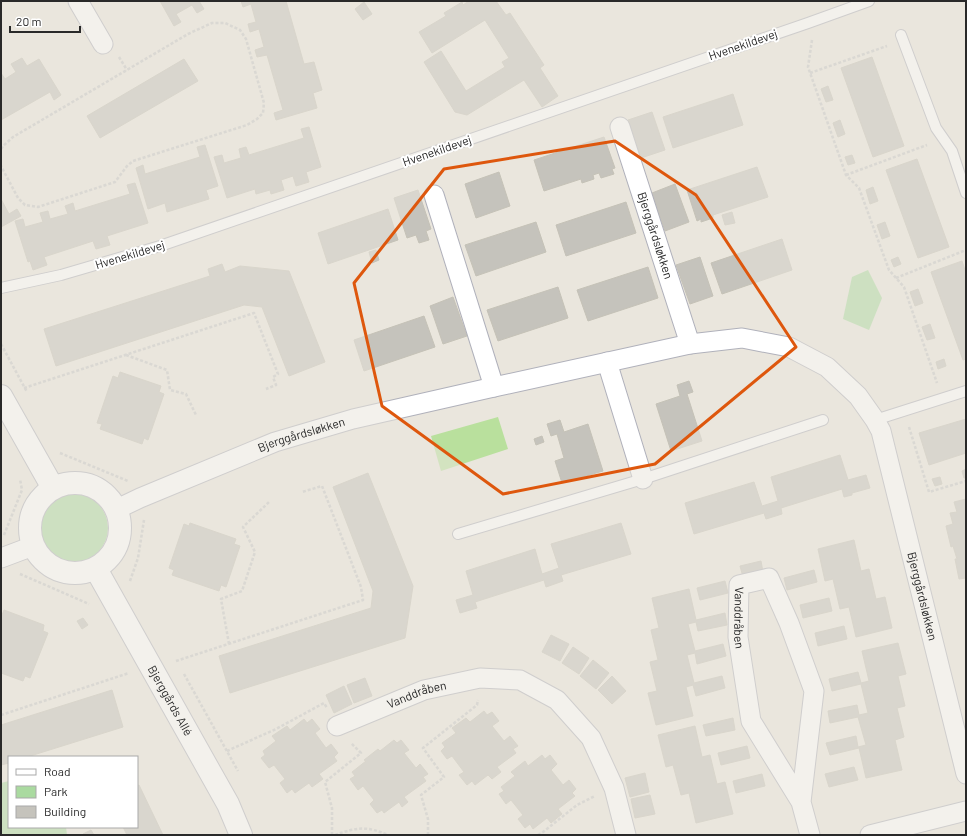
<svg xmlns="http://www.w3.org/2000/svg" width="967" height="836" font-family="Barlow,sans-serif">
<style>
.green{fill:#aadaa0}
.pitch{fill:#b9e09d}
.building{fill:#c5c3bc;stroke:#c5c2b7}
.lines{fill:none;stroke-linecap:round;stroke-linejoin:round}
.service-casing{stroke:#b0b1bb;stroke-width:12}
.minor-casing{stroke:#b0b1bb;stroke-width:21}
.tertiary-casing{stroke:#b0b1bb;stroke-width:24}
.path{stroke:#c7c7c7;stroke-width:2.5;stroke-dasharray:3 2;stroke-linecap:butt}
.service{stroke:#fff;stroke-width:10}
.minor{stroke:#fff;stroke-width:19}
.tertiary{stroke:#fff;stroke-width:22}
.marked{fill:none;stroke:#de570d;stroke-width:3;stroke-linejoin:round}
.labels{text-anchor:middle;stroke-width:4;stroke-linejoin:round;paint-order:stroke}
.street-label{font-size:12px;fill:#292929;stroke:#fff}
</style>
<rect width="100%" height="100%" fill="#eae6dd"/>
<g class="green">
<path d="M868,270L882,298L869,330L843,319L852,277Z"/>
<circle cx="74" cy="528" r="34"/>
<path d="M9,781V827H66L67,835H1V783Z"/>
</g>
<path class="pitch" d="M498,417L508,449L441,471L431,436Z"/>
<g class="building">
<path d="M160,1H199L204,9L197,13L192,5L176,14L181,22L174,26Z"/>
<path d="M241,1H286L304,64L314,62L322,90L313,93L317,108L276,120L274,113L283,110L267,55L257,57L255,50L264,47L259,29L250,32L248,24L256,22L251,4L243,7Z"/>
<path d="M469,1H496L506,15L510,13L544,65L540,68L558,96L542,107L524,80L467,115L455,112L424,62L441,51L466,91L505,67L502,62L509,58L485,20L432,53L419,32L446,16L444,13L462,2L463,5Z"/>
<path d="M364,2L372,14L363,20L355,9Z"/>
<path d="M872,57L904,146L873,157L841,68Z"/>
<path d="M22,58L27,66L39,59L61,95L54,100L50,92L1,120V73L5,79L16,72L11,64Z"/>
<path d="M184,59L198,81L100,138L87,116Z"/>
<path d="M828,86L833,100L826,102L821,89Z"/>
<path d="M733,94L743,125L673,148L663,117Z"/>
<path d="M652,112L665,150L641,158L628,120Z"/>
<path d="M840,120L845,134L838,137L833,123Z"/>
<path d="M309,127L321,167L306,172L309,182L296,186L293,176L281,180L284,190L271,194L270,190L256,194L255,189L227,198L214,157L222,155L224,163L241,158L239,149L246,147L249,155L304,138L301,129Z"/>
<path d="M604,137L615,168L612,169L614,174L601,178L599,173L593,175L594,179L582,183L581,179L544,191L534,160Z"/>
<path d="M205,145L218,186L206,190L209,199L167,212L165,203L148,209L136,168L143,165L145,174L200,157L197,147Z"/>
<path d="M852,155L855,163L848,165L845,157Z"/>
<path d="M917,159L949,247L918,258L886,170Z"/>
<path d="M757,167L768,197L713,215V218L701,222V219L697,221L687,190Z"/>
<path d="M499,172L510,206L476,218L465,184Z"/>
<path d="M135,183L148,223L107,236L110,245L96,249L93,241L44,257L47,265L33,270L30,261L28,262L15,221L23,219L25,227L43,222L40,213L48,211L50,219L68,214L65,206L73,203L75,211L130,194L127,185Z"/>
<path d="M675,184L689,222L665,231L652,193Z"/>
<path d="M873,187L878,201L870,204L866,190Z"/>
<path d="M418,190L431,229L426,231L429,240L419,243L416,235L407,238L394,198Z"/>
<path d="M1,199L9,214L17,209L21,216L1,227Z"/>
<path d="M626,202L636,233L566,256L556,225Z"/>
<path d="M388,209L398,240L328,264L318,233Z"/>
<path d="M732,212L735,223L725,225L722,215Z"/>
<path d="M536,222L546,252L476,276L465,245Z"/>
<path d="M885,222L890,236L882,239L877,225Z"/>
<path d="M782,239L792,270L722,294L711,263Z"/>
<path d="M376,250L379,260L372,263L369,252Z"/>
<path d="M700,257L713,296L690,304L676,265Z"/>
<path d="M898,257L901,264L894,267L891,260Z"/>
<path d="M962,261L966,273V359L963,360L931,272Z"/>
<path d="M222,264L225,272L240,266L289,271L325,362L289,376L262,307L244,305L56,366L44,329L210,276L208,269Z"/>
<path d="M648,267L658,298L588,321L577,290Z"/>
<path d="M558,287L568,318L498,341L487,310Z"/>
<path d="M918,289L923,303L915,306L910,292Z"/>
<path d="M453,297L467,336L443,344L430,306Z"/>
<path d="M424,316L435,347L364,371L354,340Z"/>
<path d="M930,324L935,338L927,340L922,327Z"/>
<path d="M944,359L946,366L938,369L936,362Z"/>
<path d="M120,372L161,386L159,392L164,394L148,440L144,438L142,444L100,429L102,424L97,423L113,376L118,378Z"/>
<path d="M689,381L693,392L687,394L702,441L671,451L656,404L680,396L677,385Z"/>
<path d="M966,419V453L929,465L919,433Z"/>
<path d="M560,420L564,432L588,424L603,471L562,483L555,461L564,458L557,434L551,436L547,424Z"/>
<path d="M542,436L544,442L536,445L534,439Z"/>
<path d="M840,455L848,480L866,475L870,488L852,493V495L844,497L842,489L781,508L782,514L766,519L764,513L694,534L685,503L754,482L762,506L778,501L771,477Z"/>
<path d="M966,469V478H964L962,471Z"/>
<path d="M368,473L413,586L405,638L230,693L219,656L371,608L373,591L333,487Z"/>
<path d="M940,477L942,484L935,486L932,479Z"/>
<path d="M966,499V578L959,579L955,559H957L953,546L951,547L946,526L953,524L950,513L957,512L954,502Z"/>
<path d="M190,523L236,539L234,544L240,546L226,587L221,585L219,591L172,575L174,570L169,568L184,524L189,526Z"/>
<path d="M621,523L631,554L561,575L563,581L546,587L544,580L475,602L477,608L460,613L456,600L473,595L466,571L535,549L542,574L559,568L551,544Z"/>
<path d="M854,540L861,571L869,569L876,599L885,597L892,628L856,637L849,607L840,609L833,579L825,581L818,549Z"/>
<path d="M761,561L763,572L743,577L740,566Z"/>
<path d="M814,570L817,582L787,590L784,578Z"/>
<path d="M725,581L728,593L700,600L697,588Z"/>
<path d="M689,589L696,620L725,613L727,625L698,631L696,622L688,624L695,651L723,644L726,656L697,664L695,653L687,655L694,683L722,676L725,688L696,696L693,685L686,687L693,716L656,725L648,693L657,691L650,662L658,660L651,630L659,628L652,598Z"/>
<path d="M829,598L832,611L803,618L800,605Z"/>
<path d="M4,610L44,625L43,631L48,633L30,678L25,676L23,681L1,673V615H2Z"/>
<path d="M83,618L88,625L82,629L77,621Z"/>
<path d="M844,626L847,639L818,646L815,633Z"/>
<path d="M551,635L569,644L560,661L542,652Z"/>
<path d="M898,643L906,674L898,676L905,706L897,708L904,737L895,740L902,770L866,778L859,748L830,755L826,743L856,736L858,747L866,745L858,717L830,723L828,711L857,705L859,715L868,713L861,684L832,691L829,679L858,672L861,683L869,681L862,651Z"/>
<path d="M573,647L589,658L579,674L562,663Z"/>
<path d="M593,660L609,673L596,689L580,676Z"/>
<path d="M612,676L626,691L612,704L598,690Z"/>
<path d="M365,678L372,696L354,703L347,685Z"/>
<path d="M344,686L352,704L334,713L326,695Z"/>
<path d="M112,690L123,727L27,757H9V763L1,765V725Z"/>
<path d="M484,711L487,715L492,712L499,721L492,726L504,741L510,736L518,746L513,749L516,753L497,767L501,772L492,779L488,775L475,785L472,781L467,785L459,775L464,772L452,756L447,759L441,751L445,747L442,743L456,733L452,728L466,718L470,722Z"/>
<path d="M733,718L735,730L706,736L703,725Z"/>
<path d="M304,719L307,723L312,719L320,729L315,733L326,748L331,744L338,753L334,757L337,761L319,774L323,779L312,787L309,783L295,793L292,789L287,793L280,783L285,779L274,765L269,768L261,758L265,755L263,751L276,741L272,736L287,726L290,730Z"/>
<path d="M695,726L702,757L710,755L717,784L725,782L733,814L696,823L689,793L681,795L673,765L666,767L658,735Z"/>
<path d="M394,740L397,743L401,740L409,750L404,753L416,768L420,764L428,774L423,777L426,781L404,797L408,802L402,807L399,802L384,813L382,810L377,813L370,804L374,800L363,786L358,790L350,779L355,776L352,772L366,761L364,760L378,749L380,751Z"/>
<path d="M747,746L750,758L721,765L718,753Z"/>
<path d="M542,755L545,759L550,755L557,764L551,770L563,785L569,780L576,789L572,793L575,796L558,809L562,814L551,823L547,818L533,829L530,824L525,828L518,819L523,815L511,800L506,804L499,794L504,791L501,787L515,776L511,772L525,761L528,766Z"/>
<path d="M854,767L858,780L829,787L825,774Z"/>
<path d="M645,773L649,792L630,797L625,778Z"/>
<path d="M762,774L765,786L736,793L733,781Z"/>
<path d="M139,785L163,835H127L123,827H137V786Z"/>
<path d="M650,795L655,814L635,818L631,799Z"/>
<path d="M91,830L94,835H84L83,834Z"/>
</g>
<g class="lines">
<defs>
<g id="service">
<path d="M901,35L936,128L952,151L966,193"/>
<path d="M1,288L61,275L160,246L808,23L869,1"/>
<path d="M875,420L966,391"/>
<path d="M458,534L643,479L823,420"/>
</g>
<g id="minor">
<path d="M78,1L103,44"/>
<path id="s1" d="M620,127L690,344"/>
<path d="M434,195L494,387"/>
<path d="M607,362L643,479"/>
<path id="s2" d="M117,509L140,498L275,442L353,419L494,387L690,344L742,338L789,347L827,367L858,396L875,420L881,431L966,774"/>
<path d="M1,558L33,546"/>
<path id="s3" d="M337,726L424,690L480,678L520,680L557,700L591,738L614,788L626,835"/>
<path id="s4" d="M801,802L814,691L789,623L769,578L739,585L738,637L751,721L801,802L810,835"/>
<path d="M870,835L966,811"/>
</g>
<g id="tertiary">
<path d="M1,396L53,488"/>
<circle cx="75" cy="528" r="45"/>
<path id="s5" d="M96,569L228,804L241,835"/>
</g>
</defs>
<use href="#service" class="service-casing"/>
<use href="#minor" class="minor-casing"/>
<use href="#tertiary" class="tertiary-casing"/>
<g class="path">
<path d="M812,40L808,67L846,175L859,188L889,270L904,287L937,383"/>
<path d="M119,57L127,70"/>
<path d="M810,73L887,46"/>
<path d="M1,149L3,146L13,137L188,34L212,23H225L240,30L246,39L264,103L263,113L257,119L247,125L133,161L127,166L115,182L38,207L25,205L18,198L1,166"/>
<path d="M846,175L927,145"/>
<path d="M896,278L966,250"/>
<path d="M1,344L27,392"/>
<path d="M126,355L167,370L170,390L186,394L196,415"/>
<path d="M24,388L254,313L278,374L273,377L276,385L266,389"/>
<path d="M909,427L929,492L966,481"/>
<path d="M60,453L128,481"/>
<path d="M4,535L22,490L20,479"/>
<path d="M20,574L89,604"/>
<path d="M130,581L138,558L144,520"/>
<path d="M229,644L221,599L242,591L255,552L243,527L269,502"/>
<path d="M176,661L363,600L361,587L322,486L302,492"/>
<path d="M184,674L238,771"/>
<path d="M1,715L129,673"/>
<path d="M227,751L276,729L324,703L327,708"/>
<path d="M332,835V808L325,782L361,753L351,743"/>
<path d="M335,835C357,827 367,826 388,835"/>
<path d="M428,835V819L421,795L444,777L423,748L477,705L478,700"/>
<path d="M538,835L543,832L577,805L595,796"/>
</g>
<use href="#service" class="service"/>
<use href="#minor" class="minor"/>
<use href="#tertiary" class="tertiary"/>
</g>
<path d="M0 0H967V836H0ZM615,141L696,195L796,347L655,464L503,494L382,406L354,283L444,169Z" fill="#eae6dd" fill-opacity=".55" fill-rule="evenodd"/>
<path class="marked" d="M615,141L696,195L796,347L655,464L503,494L382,406L354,283L444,169Z"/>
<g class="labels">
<g class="street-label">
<text transform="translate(743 45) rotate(-19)" y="4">Hvenekildevej</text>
<text transform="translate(437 151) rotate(-19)" y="4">Hvenekildevej</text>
<text dy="4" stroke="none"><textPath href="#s1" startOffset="114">Bjerggårdsløkken</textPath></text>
<text transform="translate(130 255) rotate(-17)" y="4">Hvenekildevej</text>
<text dy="4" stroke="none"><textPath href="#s2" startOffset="199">Bjerggårdsløkken</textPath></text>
<text dy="4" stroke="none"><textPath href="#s2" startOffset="996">Bjerggårdsløkken</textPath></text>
<text dy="4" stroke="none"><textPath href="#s4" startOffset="297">Vanddråben</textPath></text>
<text dy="4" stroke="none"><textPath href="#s3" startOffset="86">Vanddråben</textPath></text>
<text dy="4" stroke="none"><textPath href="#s5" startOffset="151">Bjerggårds Allé</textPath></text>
</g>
</g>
<rect width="967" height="836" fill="none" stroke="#292929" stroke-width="4"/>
<rect x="8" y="756" width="130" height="72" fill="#ffffff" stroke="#a9a9a9"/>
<rect x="16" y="769" width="20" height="6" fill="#ffffff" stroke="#a9a9a9"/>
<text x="44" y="776" font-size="12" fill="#292929">Road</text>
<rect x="16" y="786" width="20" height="12" fill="#aadaa0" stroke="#a9a9a9"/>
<text x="44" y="796" font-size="12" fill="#292929">Park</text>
<rect x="16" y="806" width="20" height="12" fill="#c5c3bc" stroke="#a9a9a9"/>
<text x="44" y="816" font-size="12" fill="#292929">Building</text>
<path d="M10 26v6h70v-6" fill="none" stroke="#292929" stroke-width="2"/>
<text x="16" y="26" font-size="12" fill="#292929" stroke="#ffffff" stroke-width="3" paint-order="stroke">20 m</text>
</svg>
